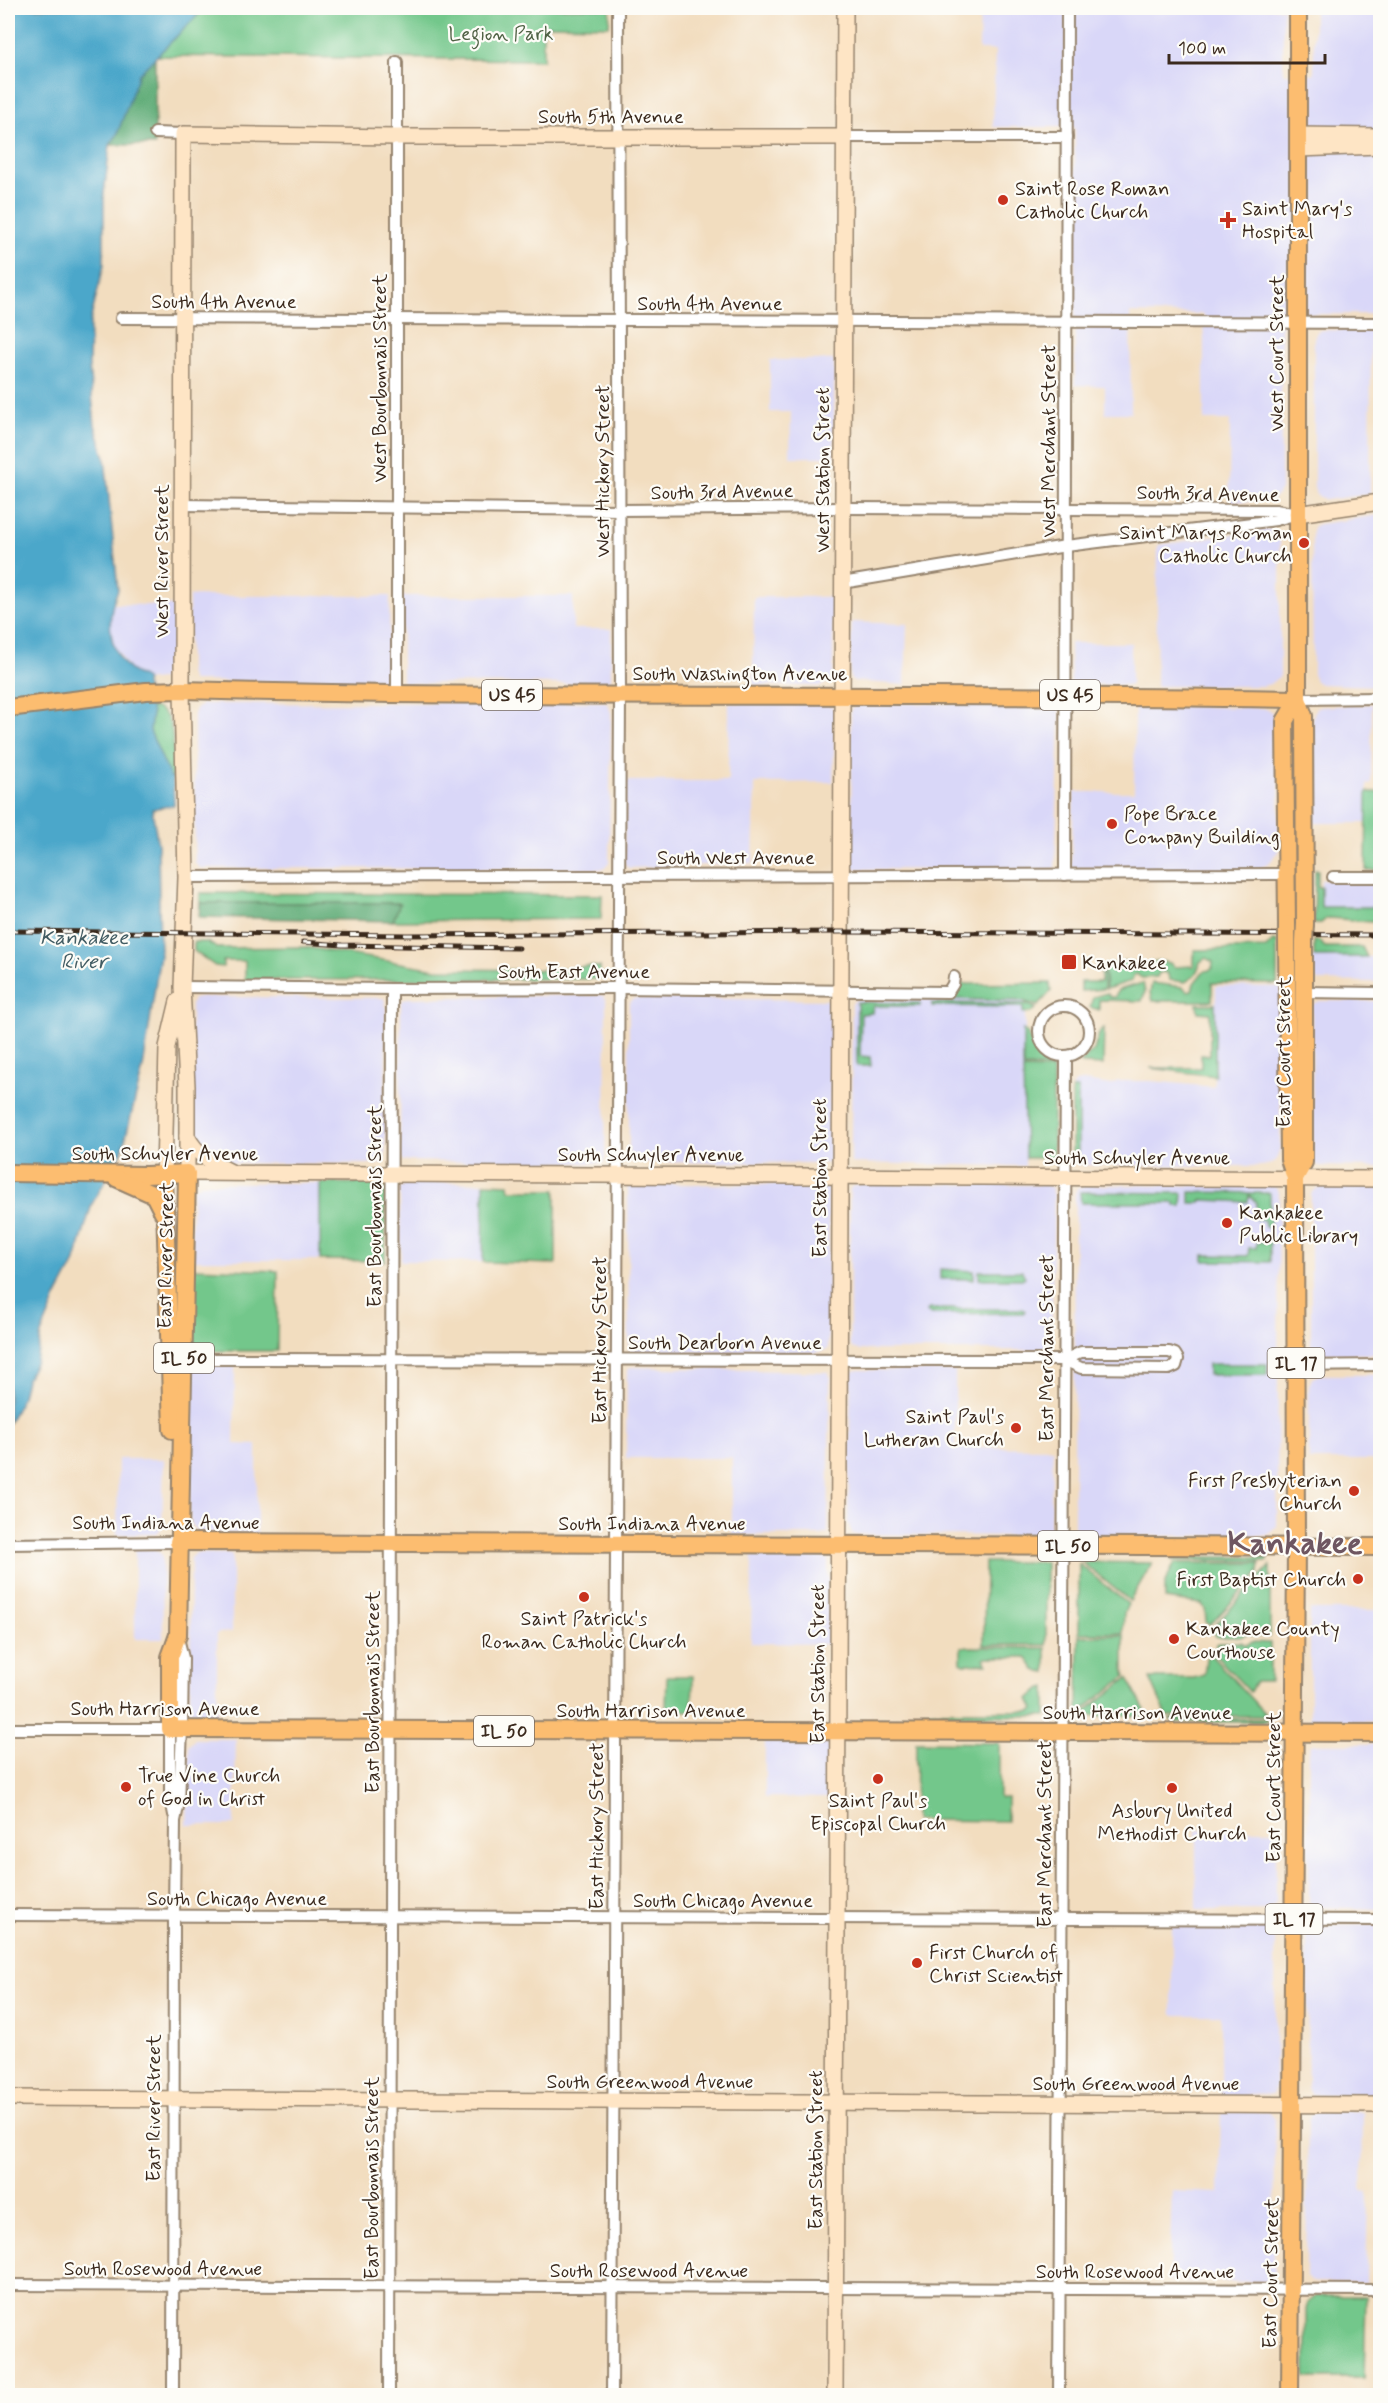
<svg xmlns="http://www.w3.org/2000/svg" width="1388" height="2403" font-family="Mynerve,sans-serif">
<style>
.built{fill:#d9d7f8}
.green{fill:#73c78b;stroke:#577854;stroke-width:1.5}
.forest{fill:#5eac77;stroke:#4c6b4a;stroke-width:1.5}
.water{fill:#4ca7ca;stroke:#446874;stroke-width:1.5}
.lines{fill:none;stroke-linecap:round;stroke-linejoin:round}
.street-casing{stroke:#96846e;stroke-width:14}
.secondary-casing{stroke:#96846e;stroke-width:18}
.primary-casing{stroke:#96846e;stroke-width:20}
.street{stroke:#fff;stroke-width:10}
.secondary{stroke:#fee5c5;stroke-width:15}
.primary{stroke:#fcbd6f;stroke-width:16}
.rail-casing{stroke:#3b2a1e;stroke-width:5}
.rail{stroke:#fdfcf7;stroke-width:3;stroke-dasharray:9;stroke-linecap:butt}
.primary-bridge-casing{stroke:#96846e;stroke-width:20;stroke-linecap:butt}
.primary-bridge{stroke:#fcbd6f;stroke-width:16}
.poi-dot{fill:#c8321e;stroke:#fdfcf7;stroke-width:2}
.labels{text-anchor:middle;stroke-width:4.5;stroke-linejoin:round;paint-order:stroke}
.shield{fill:#fdfcf7;stroke:#75695f;stroke-width:1.5}
.shield-label{font-size:18px;font-weight:bold;fill:#3b2a1e}
.park-label{font-size:20px;fill:#4f6144;stroke:#fdfcf7}
.street-label{font-size:20px;fill:#3b2a1e;stroke:#fdfcf7}
.poi-label{font-size:20px;fill:#3b2a1e;stroke:#fdfcf7;text-anchor:start}
.water-label{font-size:21px;font-style:italic;fill:#425c63;stroke:#fdfcf7}
.town-label{font-size:32px;font-weight:bold;fill:#6e5661;stroke:#fdfcf7}
</style>
<rect width="100%" height="100%" fill="#fdfcf7"/>
<filter id="ink" filterUnits="userSpaceOnUse"><feTurbulence type="fractalNoise" baseFrequency=".0167" numOctaves="2"/><feDisplacementMap in="SourceGraphic" scale="12" xChannelSelector="R" yChannelSelector="G"/><feConvolveMatrix kernelMatrix="1 2 1 2 8 2 1 2 1" color-interpolation-filters="sRGB"/></filter>
<filter id="wash" filterUnits="userSpaceOnUse"><feTurbulence type="fractalNoise" baseFrequency=".008" numOctaves="4" result="noise"/><feDisplacementMap in="SourceGraphic" scale="24" xChannelSelector="R" yChannelSelector="G"/><feGaussianBlur stdDeviation="1.35" result="paint"/><feColorMatrix in="noise" values="0 0 0 0 0 0 0 0 0 0 0 0 0 0 0 0 0 1.4 0 .05"/><feComposite in="paint" operator="in"/></filter>
<g filter="url(#wash)">
<rect width="100%" height="100%" fill="#f2ddbf"/>
<g class="built">
<path d="M980,8H1283V74H1314V8H1380V314H1281V490L1272,500L1229,502L1230,420H1204V314L1130,313L1131,413H1105V386L1075,385V127H993L995,50H979Z"/>
<path d="M1321,330L1371,331L1370,494L1326,500L1316,495L1314,487V338L1317,332Z"/>
<path d="M770,360H834V457H790L791,412H770Z"/>
<path d="M1380,515V686L1320,684L1315,681L1313,675L1312,531L1314,526L1319,524Z"/>
<path d="M1271,529L1280,539V676L1270,684L1263,686H1156L1158,545Z"/>
<path d="M189,596H390L388,676L386,681L377,683L192,681L189,672Z"/>
<path d="M402,596H573V629H611V679L608,682L599,684L406,683L402,681Z"/>
<path d="M754,597H833V676L831,681L820,686L753,685Z"/>
<path d="M112,604L176,606L172,675L168,678L145,681L138,674L130,670L114,646L109,620Z"/>
<path d="M852,622L907,624L905,685L853,681L850,678Z"/>
<path d="M1070,643H1131V685L1071,684Z"/>
<path d="M604,702L608,704L611,713L609,863L604,869L200,868L195,863L194,715L196,709L203,704Z"/>
<path d="M825,702L834,709L835,714L833,782L755,783L753,863L629,868L626,866L624,862L625,781H728L729,703Z"/>
<path d="M862,703L1057,705L1060,714L1055,868L1047,870L856,869L852,867L851,710L853,707Z"/>
<path d="M1372,704L1371,784H1367L1366,823H1312L1313,718L1316,707Z"/>
<path d="M1135,705L1262,708L1269,710L1275,716L1279,722V851L1270,862L1257,870L1249,871L1071,868L1074,792H1134Z"/>
<path d="M1321,880L1380,881V907H1321Z"/>
<path d="M1311,957H1380V982L1318,981L1311,974Z"/>
<path d="M1216,986L1281,987L1280,1148L1278,1158L1271,1164L1262,1166L1082,1165L1075,1162L1072,1153V1089L1076,1082L1083,1081L1111,1085L1118,1081H1151L1214,1087Z"/>
<path d="M600,995L604,996L606,1000L605,1158L603,1163L403,1161L400,1153L401,1004L403,1000L407,998Z"/>
<path d="M203,997L384,998L386,1007L385,1158L383,1162L379,1164L227,1163L199,1151L191,1125V1005L193,999Z"/>
<path d="M640,998L828,1000L831,1007L830,1163L629,1162V1003L633,999Z"/>
<path d="M867,998L1025,1001V1166L851,1163L852,1004L856,999Z"/>
<path d="M1320,1001H1380V1167L1320,1166L1313,1163L1312,1005Z"/>
<path d="M407,1182L484,1183L483,1262L401,1261L400,1188Z"/>
<path d="M204,1183H320V1260H191L193,1190L195,1187Z"/>
<path d="M635,1184L826,1185L829,1187L828,1349L815,1353L631,1352L629,1350L628,1189V1186Z"/>
<path d="M861,1184L1047,1185L1052,1188L1054,1196L1051,1348L1042,1350H858L852,1348L850,1343V1189L852,1187Z"/>
<path d="M1087,1185L1274,1186L1277,1189L1279,1197L1277,1526L1268,1535L1080,1536L1076,1532L1074,1526L1075,1194L1077,1188Z"/>
<path d="M1321,1186H1380V1354H1316L1311,1352V1196L1312,1192Z"/>
<path d="M203,1364L235,1365L234,1444L257,1445V1534L199,1532L192,1526L189,1514L191,1374L193,1369Z"/>
<path d="M631,1367L828,1372L830,1378L828,1533L821,1535H732V1458H626L627,1371Z"/>
<path d="M858,1370L955,1371V1447L1053,1448L1050,1532L1040,1536L854,1534L852,1533L848,1523L851,1375L853,1371Z"/>
<path d="M1319,1375H1380V1460H1309V1386L1312,1378Z"/>
<path d="M118,1459H164L162,1527L155,1534L117,1535Z"/>
<path d="M135,1548L155,1549L162,1555L163,1639H135Z"/>
<path d="M196,1553L232,1554V1632L217,1633V1719L198,1718L192,1715L190,1711L191,1558Z"/>
<path d="M752,1555L821,1557L828,1560L829,1644L751,1643Z"/>
<path d="M1310,1610H1380V1722L1310,1721Z"/>
<path d="M195,1739H236L234,1825H187L189,1746Z"/>
<path d="M765,1741L820,1742L827,1744L829,1751L828,1798L765,1797Z"/>
<path d="M1314,1744H1380V1909L1317,1907L1312,1906L1309,1901V1752L1310,1746Z"/>
<path d="M1196,1830H1276V1903L1272,1907L1263,1910H1196Z"/>
<path d="M1172,1925L1269,1926L1275,1929V2088L1272,2094L1221,2097V2015H1172Z"/>
<path d="M1380,1925V2096L1311,2094L1308,2088L1307,1933L1310,1928L1314,1926Z"/>
<path d="M1363,2111L1362,2191L1368,2192L1366,2283L1315,2282L1310,2280L1306,2276L1308,2122L1310,2116L1316,2112Z"/>
<path d="M1221,2112H1269L1275,2119L1274,2274L1271,2280L1264,2282L1169,2281L1172,2191L1219,2193Z"/>
</g>
<g class="green">
<path d="M205,8H610L609,26L543,25V60L155,56Z"/>
<path d="M151,707C180,710 172,757 173,778H170L150,731Z"/>
<path d="M1367,792H1380V870H1366Z"/>
<path d="M1315,870H1318V887H1321V907H1380V922C1362,923 1345,918 1327,918L1320,924H1314Z"/>
<path d="M200,893L602,895L601,919L393,921L400,903H200Z"/>
<path d="M1273,941H1277V984L1212,983V1001H1152L1150,993L1152,983L1183,987L1187,991L1192,990L1194,983L1203,972L1212,969L1213,962L1206,958L1200,962C1198,971 1195,977 1185,982L1169,980L1168,974L1164,972L1159,973L1157,977L1142,978L1136,974L1133,976L1132,981L1106,989L1104,966L1124,961L1142,964L1158,961L1170,963L1174,967L1194,966V950L1266,948Z"/>
<path d="M1314,941H1319L1325,947H1362L1367,957H1314Z"/>
<path d="M194,942H207L217,948L305,947L436,969L558,970L587,966L600,967L601,979L245,980V961H223V967L215,966L194,951Z"/>
<path d="M1101,966L1104,978V989L1081,991V982H1101Z"/>
<path d="M1050,983L1051,991L1038,1006L1023,1001L950,999L960,990L961,984Z"/>
<path d="M1143,983L1145,992L1142,1001L1099,1000V1010L1090,1007L1093,997L1107,993L1110,997H1115L1118,990Z"/>
<path d="M857,1002L920,1003V1006H873L872,1013L861,1014L860,1056L870,1057L871,1066H857Z"/>
<path d="M932,1003L1027,1004L1036,1008L1031,1013H1023V1007L932,1006Z"/>
<path d="M1197,1004H1215V1076L1150,1068H1201V1055H1210V1013L1198,1012Z"/>
<path d="M1104,1028L1103,1065L1082,1064L1081,1062L1094,1050L1100,1031Z"/>
<path d="M1023,1030L1027,1033L1036,1054L1053,1068L1023,1067Z"/>
<path d="M1023,1069L1053,1070V1156L1050,1158H1025Z"/>
<rect x="1072" y="1089" width="6" height="68"/>
<path d="M320,1183H379L384,1185L386,1191L385,1261L320,1260Z"/>
<path d="M484,1183L509,1184L510,1190H556V1264L483,1262Z"/>
<path d="M1080,1192L1183,1193L1182,1206H1175V1203H1081Z"/>
<path d="M1190,1192L1270,1193V1227L1265,1226L1264,1220H1256V1202L1249,1195L1248,1202L1203,1200L1198,1203H1190Z"/>
<path d="M1265,1236H1270V1262L1204,1261V1255L1248,1256L1249,1248H1256L1257,1242H1264Z"/>
<path d="M194,1268L278,1271L277,1351H205C194,1349 196,1346 193,1336Z"/>
<path d="M940,1269L974,1271V1279H940Z"/>
<path d="M979,1271H1022L1025,1277L1022,1279H979Z"/>
<path d="M929,1309H1023L1025,1311L1023,1313L929,1314L927,1311Z"/>
<rect x="1208" y="1364" width="59" height="11"/>
<path d="M1175,1557H1267V1561L1172,1560Z"/>
<path d="M985,1562H1046V1645H984Z"/>
<path d="M1082,1562L1152,1563L1130,1601Z"/>
<path d="M1175,1563H1260L1259,1573L1210,1625L1206,1622L1205,1609L1202,1604L1165,1599V1582Z"/>
<path d="M1079,1564L1128,1604L1124,1613L1123,1633H1079Z"/>
<path d="M1270,1566V1637L1252,1636L1248,1634L1240,1637H1217L1215,1635L1216,1624Z"/>
<path d="M1124,1635V1668L1126,1676L1078,1714L1079,1636Z"/>
<path d="M1241,1642L1246,1645L1252,1642L1270,1643V1681H1256L1250,1692L1215,1655L1216,1644L1218,1643Z"/>
<path d="M961,1647L1046,1648V1672L1035,1670L1026,1657H986L984,1659L987,1664H963L961,1662Z"/>
<path d="M1210,1654L1267,1716H1167L1150,1678H1194L1204,1675L1206,1658Z"/>
<path d="M667,1676H693L692,1711L666,1710Z"/>
<path d="M1128,1678L1148,1716H1080L1081,1715Z"/>
<path d="M1046,1687V1716L923,1715V1711H1031L1034,1709L1029,1699L1040,1689Z"/>
<path d="M1169,1719H1267V1722H1175Z"/>
<path d="M916,1742L999,1743V1798H1007V1821L915,1820Z"/>
<path d="M1316,2296H1366L1364,2378H1306V2309L1308,2303Z"/>
</g>
<g class="forest">
<path d="M155,56V145H110L117,135L138,74Z"/>
<path d="M200,903H400L393,921L199,917Z"/>
</g>
<path class="water" d="M8,8H205L139,74L117,135L110,145L104,193V265L90,322L89,366L95,425L105,458L118,590C106,616 107,647 129,669C133,673 140,675 145,679L152,714L150,731L170,777L173,778L174,805L152,809L158,845L160,954L143,1068L122,1152L92,1204L74,1264L56,1298L41,1334L36,1361L26,1380L21,1400L8,1424Z"/>
</g>
<g filter="url(#ink)">
<g class="lines">
<defs>
<g id="street">
<path d="M397,62V695"/>
<path d="M155,133L183,134"/>
<path d="M844,137H1067"/>
<path d="M121,318L1380,323"/>
<path d="M182,505L620,510L843,508L1276,510L1297,514"/>
<path d="M842,583L1066,546L1276,520L1294,515"/>
<path d="M1298,699L1380,698"/>
<path d="M1065,875L1067,8"/>
<path d="M186,877L1286,874"/>
<path d="M1333,877H1380"/>
<path d="M182,987L392,989L618,988L948,992L953,984L954,977"/>
<path d="M1304,992L1380,993"/>
<circle cx="1064" cy="1031" r="25"/>
<path d="M177,1359L1064,1360L1081,1368L1169,1369L1176,1366L1178,1359L1175,1354L1169,1352H1081L1064,1360"/>
<path d="M1296,1366L1380,1365"/>
<path d="M8,1544L178,1542"/>
<path d="M8,1729H170V1794L174,1815"/>
<path d="M8,1915L1380,1920"/>
<path d="M8,2285L1380,2290"/>
<path d="M173,2396L174,1916L175,1821L179,1802L182,1729L183,1658L178,1638"/>
<path d="M389,2396L392,989"/>
<path d="M612,2396L620,694L618,8"/>
<path d="M1059,2396L1066,1056"/>
</g>
<g id="secondary">
<path d="M1298,135L1380,136"/>
<path d="M844,137H397L183,134L182,690L186,877L182,987L187,1086V1173L1380,1179"/>
<path d="M1298,149L1380,146"/>
<path d="M1297,514L1380,502"/>
<path d="M187,1136C196,1155 213,1163 231,1172"/>
<path d="M164,1174L167,1047L178,1001"/>
<path d="M8,2098L1380,2105"/>
<path d="M835,2396L845,8"/>
</g>
<g id="primary">
<path d="M1298,8V699L1304,716L1305,924"/>
<path d="M8,708L146,691L182,690C554,700 926,692 1298,699"/>
<path d="M1287,924L1285,721L1298,699"/>
<path d="M1287,941L1289,1159L1295,1178L1296,1547L1290,2396"/>
<path d="M8,1173L146,1175L187,1173L178,1635L170,1657V1729L1380,1733"/>
<path d="M164,1174L172,1430"/>
<path d="M116,1178L154,1195L163,1213"/>
<path d="M1295,1178L1304,1162V941"/>
<path d="M178,1542L1380,1547"/>
</g>
</defs>
<use href="#street" class="street-casing"/>
<use href="#secondary" class="secondary-casing"/>
<use href="#primary" class="primary-casing"/>
<use href="#street" class="street"/>
<use href="#secondary" class="secondary"/>
<use href="#primary" class="primary"/>
<defs>
<g id="rail">
<path d="M8,931L408,935L841,932L1380,935"/>
<path d="M303,942L342,945L519,948"/>
</g>
</defs>
<use href="#rail" class="rail-casing"/>
<use href="#rail" class="rail"/>
<defs>
<g id="primary-bridge">
<path d="M1287,941V924"/>
<path d="M1304,941L1305,924"/>
</g>
</defs>
<use href="#primary-bridge" class="primary-bridge-casing"/>
<use href="#primary-bridge" class="primary-bridge"/>
</g>
</g>
<g class="poi-dot">
<circle cx="1003" cy="200" r="6"/>
<path d="M1225 211h6v6h6v6h-6v6h-6v-6h-6v-6h6z"/>
<circle cx="1304" cy="543" r="6"/>
<circle cx="1112" cy="824" r="6"/>
<rect x="1061" y="954" width="16" height="16" rx="3"/>
<circle cx="1227" cy="1223" r="6"/>
<circle cx="1016" cy="1428" r="6"/>
<circle cx="1354" cy="1491" r="6"/>
<circle cx="1358" cy="1579" r="6"/>
<circle cx="584" cy="1597" r="6"/>
<circle cx="1174" cy="1639" r="6"/>
<circle cx="878" cy="1779" r="6"/>
<circle cx="126" cy="1787" r="6"/>
<circle cx="1172" cy="1788" r="6"/>
<circle cx="917" cy="1963" r="6"/>
</g>
<g class="labels">
<g class="shield">
<rect x="482" y="680" width="60" height="30" rx="4.5"/>
<rect x="1040" y="680" width="60" height="30" rx="4.5"/>
<rect x="154" y="1343" width="60" height="30" rx="4.5"/>
<rect x="1267.5" y="1348" width="57" height="30" rx="4.5"/>
<rect x="1038" y="1531" width="60" height="30" rx="4.5"/>
<rect x="474" y="1716" width="60" height="30" rx="4.5"/>
<rect x="1265.5" y="1904" width="57" height="30" rx="4.5"/>
</g>
<g class="shield-label">
<text x="512" y="701">US 45</text>
<text x="1070" y="701">US 45</text>
<text x="184" y="1364">IL 50</text>
<text x="1296" y="1369">IL 17</text>
<text x="1068" y="1552">IL 50</text>
<text x="504" y="1737">IL 50</text>
<text x="1294" y="1925">IL 17</text>
</g>
<g class="park-label">
<text x="501" y="40">Legion Park</text>
</g>
<g class="street-label">
<text x="611" y="123">South 5th Avenue</text>
<text x="224" y="308">South 4th Avenue</text>
<text x="710" y="310">South 4th Avenue</text>
<text transform="translate(1276 353) rotate(-90)" y="7">West Court Street</text>
<text transform="translate(379 378) rotate(-90)" y="7">West Bourbonnais Street</text>
<text transform="translate(1048 441) rotate(-90)" y="7">West Merchant Street</text>
<text transform="translate(822 470) rotate(-90)" y="7">West Station Street</text>
<text transform="translate(602 471) rotate(-90)" y="7">West Hickory Street</text>
<text transform="translate(722 491) rotate(-1)" y="7">South 3rd Avenue</text>
<text transform="translate(1208 493) rotate(1)" y="7">South 3rd Avenue</text>
<text transform="translate(161 561) rotate(-90)" y="7">West River Street</text>
<text x="740" y="680">South Washington Avenue</text>
<text x="736" y="864">South West Avenue</text>
<text x="574" y="978">South East Avenue</text>
<text transform="translate(1283 1052) rotate(-90)" y="7">East Court Street</text>
<text x="165" y="1160">South Schuyler Avenue</text>
<text x="651" y="1161">South Schuyler Avenue</text>
<text x="1137" y="1164">South Schuyler Avenue</text>
<text transform="translate(819 1178) rotate(-90)" y="7">East Station Street</text>
<text transform="translate(374 1206) rotate(-90)" y="7">East Bourbonnais Street</text>
<text transform="translate(165 1255) rotate(-89)" y="7">East River Street</text>
<text transform="translate(599 1340) rotate(-90)" y="7">East Hickory Street</text>
<text x="725" y="1349">South Dearborn Avenue</text>
<text transform="translate(1046 1348) rotate(-90)" y="7">East Merchant Street</text>
<text x="166" y="1529">South Indiana Avenue</text>
<text x="652" y="1530">South Indiana Avenue</text>
<text transform="translate(817 1664) rotate(-90)" y="7">East Station Street</text>
<text transform="translate(372 1692) rotate(-90)" y="7">East Bourbonnais Street</text>
<text x="165" y="1715">South Harrison Avenue</text>
<text x="651" y="1717">South Harrison Avenue</text>
<text x="1137" y="1719">South Harrison Avenue</text>
<text transform="translate(1273 1787) rotate(-90)" y="7">East Court Street</text>
<text transform="translate(596 1826) rotate(-90)" y="7">East Hickory Street</text>
<text transform="translate(1044 1834) rotate(-90)" y="7">East Merchant Street</text>
<text x="237" y="1905">South Chicago Avenue</text>
<text x="723" y="1907">South Chicago Avenue</text>
<text x="650" y="2088">South Greenwood Avenue</text>
<text x="1136" y="2090">South Greenwood Avenue</text>
<text transform="translate(153 2108) rotate(-90)" y="7">East River Street</text>
<text transform="translate(815 2150) rotate(-90)" y="7">East Station Street</text>
<text transform="translate(371 2178) rotate(-90)" y="7">East Bourbonnais Street</text>
<text x="163" y="2275">South Rosewood Avenue</text>
<text x="649" y="2277">South Rosewood Avenue</text>
<text x="1135" y="2278">South Rosewood Avenue</text>
<text transform="translate(1270 2273) rotate(-89)" y="7">East Court Street</text>
</g>
<g class="poi-label">
<text x="1015" y="195">Saint Rose Roman<tspan x="1015" dy="23">Catholic Church</tspan></text>
<text x="1242" y="215">Saint Mary's<tspan x="1242" dy="23">Hospital</tspan></text>
<text x="1292" y="539" text-anchor="end">Saint Marys Roman<tspan x="1292" dy="23">Catholic Church</tspan></text>
<text x="1124" y="820">Pope Brace<tspan x="1124" dy="23">Company Building</tspan></text>
<text x="1082" y="969">Kankakee</text>
<text x="1239" y="1219">Kankakee<tspan x="1239" dy="23">Public Library</tspan></text>
<text x="1004" y="1423" text-anchor="end">Saint Paul's<tspan x="1004" dy="23">Lutheran Church</tspan></text>
<text x="1342" y="1487" text-anchor="end">First Presbyterian<tspan x="1342" dy="23">Church</tspan></text>
<text x="1346" y="1586" text-anchor="end">First Baptist Church</text>
<text x="584" y="1625" text-anchor="middle">Saint Patrick's<tspan x="584" dy="23">Roman Catholic Church</tspan></text>
<text x="1186" y="1635">Kankakee County<tspan x="1186" dy="23">Courthouse</tspan></text>
<text x="138" y="1782">True Vine Church<tspan x="138" dy="23">of God in Christ</tspan></text>
<text x="878" y="1807" text-anchor="middle">Saint Paul's<tspan x="878" dy="23">Episcopal Church</tspan></text>
<text x="1172" y="1817" text-anchor="middle">Asbury United<tspan x="1172" dy="23">Methodist Church</tspan></text>
<text x="929" y="1959">First Church of<tspan x="929" dy="23">Christ Scientist</tspan></text>
</g>
<g class="water-label">
<text x="84" y="944">Kankakee<tspan x="84" dy="24">River</tspan></text>
</g>
<g class="town-label">
<text x="1295" y="1553">Kankakee</text>
</g>
</g>
<rect width="1388" height="2403" fill="none" stroke="#fdfcf7" stroke-width="30"/>
<path d="M1169 54v9h156v-9" fill="none" stroke="#3b2a1e" stroke-width="3"/>
<text x="1178" y="54" font-size="18" fill="#3b2a1e" stroke="#fdfcf7" stroke-width="4.5" paint-order="stroke">100 m</text>
</svg>
